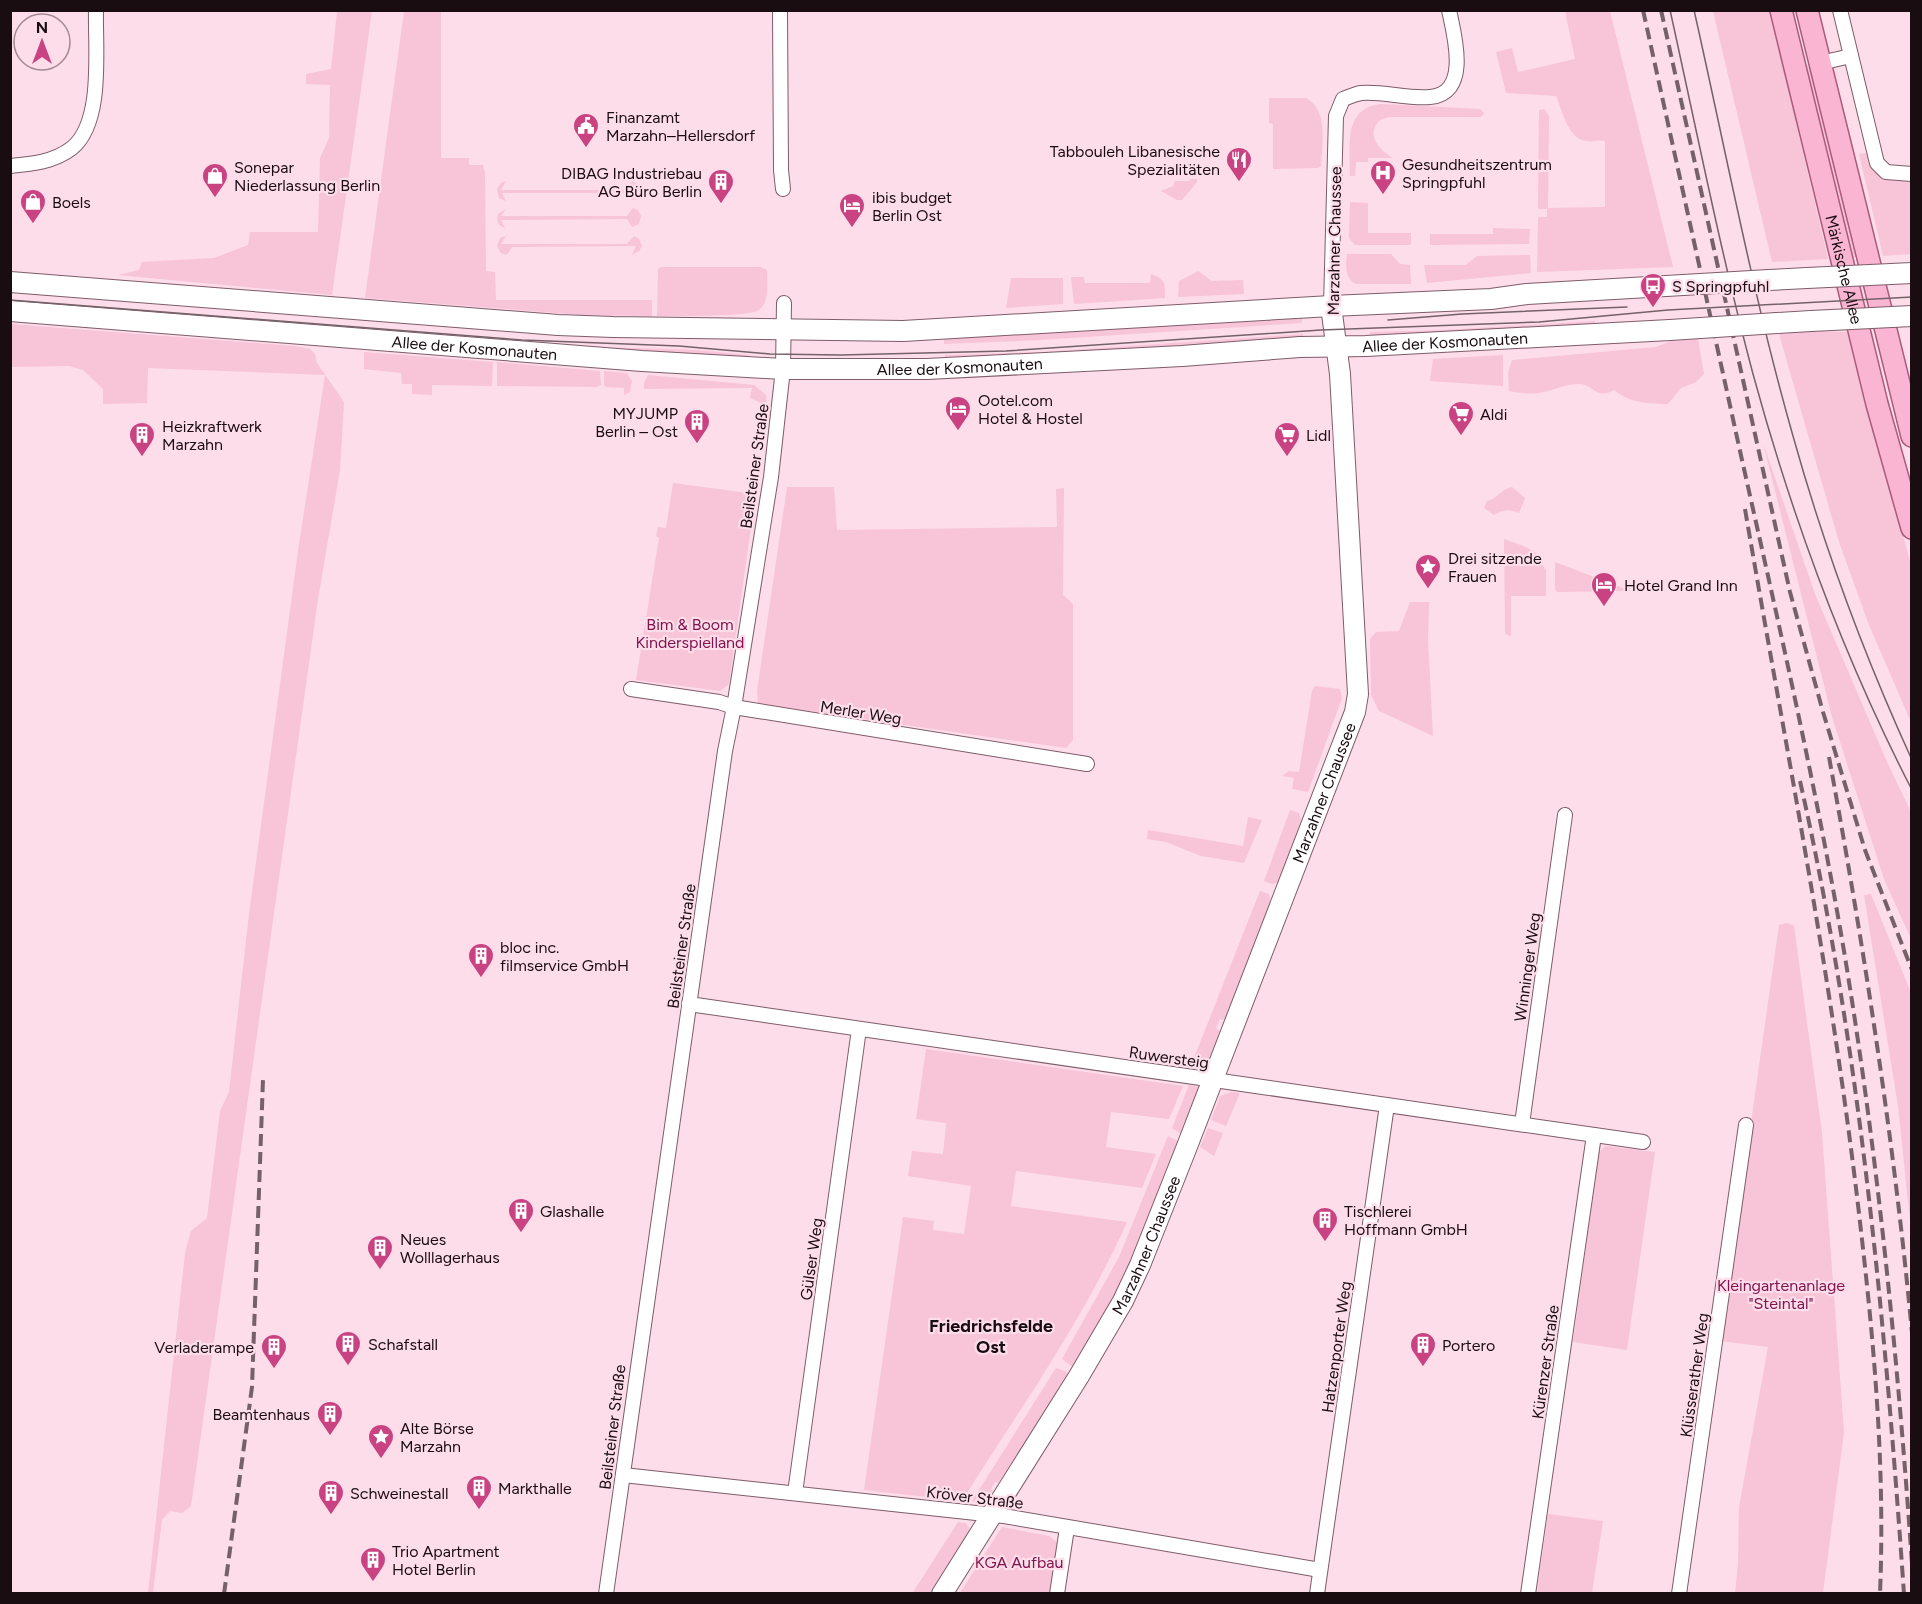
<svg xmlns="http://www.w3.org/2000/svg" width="1922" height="1604" font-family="Figtree,sans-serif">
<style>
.green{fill:#f8c4d7}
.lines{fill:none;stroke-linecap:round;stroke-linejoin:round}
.street-casing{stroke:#7e5c69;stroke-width:16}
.secondary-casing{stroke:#7e5c69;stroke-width:22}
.primary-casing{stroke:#aa5a7b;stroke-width:24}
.street{stroke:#fff;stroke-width:14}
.secondary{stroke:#fff;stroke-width:20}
.primary{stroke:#fab5d2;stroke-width:21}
.tram{stroke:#756168;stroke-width:1.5}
.rail{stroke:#756168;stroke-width:4;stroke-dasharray:12 6;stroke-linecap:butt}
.secondary-bridge-casing{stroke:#7e5c69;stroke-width:22;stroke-linecap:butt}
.secondary-bridge{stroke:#fff;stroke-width:20}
.labels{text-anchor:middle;stroke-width:4.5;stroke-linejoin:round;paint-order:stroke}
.poi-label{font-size:16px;fill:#1a0d12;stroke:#fddde9;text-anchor:start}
.street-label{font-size:16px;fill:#1a0d12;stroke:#fddde9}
.park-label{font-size:16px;fill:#82154e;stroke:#fddde9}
.neighbourhood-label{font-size:18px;font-weight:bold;fill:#1a0d12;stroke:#fddde9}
</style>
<rect width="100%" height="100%" fill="#fddde9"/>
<g class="green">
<path d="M337,11H372L332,295L118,275L139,270L142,262L214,258L248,245L250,232H318L320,158L329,138L330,85L306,84V74L331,69Z"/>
<path d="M404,11H441V158H469V165H483L485,173L486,271L495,272L496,300H652V316L582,315L365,298Z"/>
<path d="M1565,11H1610L1673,267L1537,272L1538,217H1547V209H1538L1539,110L1544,109L1549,116L1548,208L1605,207V141C1598,139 1590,143 1582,140C1567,135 1562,109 1556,96L1506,93L1496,52L1512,48L1518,72L1575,59Z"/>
<path d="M1713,11H1770L1828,259L1772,262Z"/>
<path d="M1803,61L1811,70L1858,257H1850Z"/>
<path d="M1269,98H1306C1329,111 1322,144 1321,166L1318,168L1273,169V124L1269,123Z"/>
<path d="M1381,104L1480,109L1484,113L1481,117H1389L1380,120C1365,134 1379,150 1393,158H1368V162H1356L1355,176H1350C1351,147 1342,108 1381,104Z"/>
<path d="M1867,153C1868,157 1868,163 1871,167C1878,181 1898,179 1911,179V254L1883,256L1859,154Z"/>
<path d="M1190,179H1197V182L1182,200H1177L1161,191L1173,186L1175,181H1189Z"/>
<path d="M506,181L501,190H627L632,181L639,185L641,192C640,196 637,200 632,200L627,193H502L506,201L499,198L497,189L501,183Z"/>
<path d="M1350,202L1368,203V233H1411V245H1355L1349,238Z"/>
<path d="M633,208L638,210L641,216L639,224L632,227L627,219L501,220L505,228C498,226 496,221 498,214L506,209L501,216H627Z"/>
<path d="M1493,228L1530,229L1529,244L1430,245V234H1493Z"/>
<path d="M506,236L501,244H627L634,236L639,239L642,246L639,251L632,255L636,246L512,247L507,255L501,253L497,246L500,238Z"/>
<path d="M1347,254H1391L1400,264L1410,265L1411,284H1356C1344,278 1346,266 1347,254Z"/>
<path d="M1530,255L1531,273L1427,283L1424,265H1466L1477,256Z"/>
<path d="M661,267H760L767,270C767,283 770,301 759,310C751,317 673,316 657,316L658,269Z"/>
<path d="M1198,271L1212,281L1243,280L1244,294L1178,297L1179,281Z"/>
<path d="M1151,274C1166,279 1165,284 1165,298L1074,304L1071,277H1084L1085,283H1150Z"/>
<path d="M1011,278H1063V304L1006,308Z"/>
<path d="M1302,314V323L1040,340L944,344V335Z"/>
<path d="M1595,321V327L1371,340L1370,332L1444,330Z"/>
<path d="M10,324L295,346L310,349L315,354L317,363L344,402L340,470L318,599L191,1506L182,1513L170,1511L162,1520L153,1593H148L185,1253L191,1231L207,1218L220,1111L229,1092L249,914L298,551L325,375L148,368L147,403L103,404V389L83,370L69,366L11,367Z"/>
<path d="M1813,331L1848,332L1911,565V722L1869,625L1839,542L1779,334Z"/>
<path d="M1303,334V339L1182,350L945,362V355L1041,352Z"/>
<path d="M1698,339L1704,374L1696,382L1681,388L1668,404C1650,404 1629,403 1614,390C1596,400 1594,385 1580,384C1567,383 1555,390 1543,392C1531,395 1521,393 1509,391L1508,373L1512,360L1656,347L1671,341Z"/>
<path d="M541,345L697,350L749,355V361Z"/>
<path d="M364,352L493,362L492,386L432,385V395L412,394V384H402L401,373L364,369Z"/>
<path d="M1503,355V386L1430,381L1433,359Z"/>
<path d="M497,362L600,371L601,385L597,387L497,386Z"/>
<path d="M604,371L627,373L632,381L630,392L624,395V388L606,387L604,385Z"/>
<path d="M648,375L754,385L766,395L767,406L750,398L752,388L644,389V383Z"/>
<path d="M1763,443L1815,594L1887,762L1911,812V939L1884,879L1832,717Z"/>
<path d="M673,483L748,493L755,498L729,684L720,691L636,680L659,538L656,536L658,527L666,528Z"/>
<path d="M787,487H834L837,530L1057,527L1056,489L1064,488L1063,595L1073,604V740L1066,748L758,704L757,691Z"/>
<path d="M1512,487L1525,498L1519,513C1510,509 1503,509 1494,515L1484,508L1487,501C1497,500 1499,490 1512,487Z"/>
<path d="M1504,539C1514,543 1534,548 1539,557C1542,562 1542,565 1546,570V596H1511V636L1505,634Z"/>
<path d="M1555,562L1631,591L1557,592L1555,589Z"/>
<path d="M1410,602H1429L1428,640L1433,736L1379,711L1371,695L1370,639L1376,632L1399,631Z"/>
<path d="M1315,686L1340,689L1342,698L1308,792L1292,789L1294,778L1282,776L1289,771L1299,772L1312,691Z"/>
<path d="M1290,810L1299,813L1301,820L1279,882L1272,884L1264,881Z"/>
<path d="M1248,817L1262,820L1244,863L1201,856L1166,842L1147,839L1148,830L1243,846Z"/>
<path d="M1260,891L1269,894L1271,903L1225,1020L1220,1019L1216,1028L1220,1031L1205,1069L1190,1068Z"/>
<path d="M1871,894L1911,993V1230L1898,1106L1864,895Z"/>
<path d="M1787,923L1794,926L1822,1133L1844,1432L1823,1593H1735L1738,1563L1739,1507L1768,1347L1720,1341L1779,925Z"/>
<path d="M926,1049L1183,1086L1169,1119L1111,1112L1106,1147L1156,1154L1142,1188L1016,1171L1011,1206L1127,1222C1083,1321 1019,1410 962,1501L864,1490L903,1217L934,1221L933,1230L964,1234L971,1186L908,1176L912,1151L943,1154L946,1123L916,1119Z"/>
<path d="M1189,1085L1200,1087L1183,1135L1172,1128Z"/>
<path d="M1231,1092L1240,1093L1226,1126L1211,1120L1220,1096Z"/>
<path d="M1208,1128L1223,1133L1214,1156L1200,1147Z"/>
<path d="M1168,1136L1180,1142L1135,1258L1077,1368L1071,1366L1062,1359L1119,1257Z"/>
<path d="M1606,1146L1655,1152L1627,1350L1573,1342L1599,1152Z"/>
<path d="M1056,1368L1065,1371L1070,1377L1013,1469L1009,1467L998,1483L995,1482L991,1489L993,1491L986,1503L972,1501Z"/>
<path d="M1548,1514L1603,1521L1592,1593H1537Z"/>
<path d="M958,1522L966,1523L971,1531L934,1593L912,1594Z"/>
<path d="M1002,1527L1049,1536L1058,1543L1050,1593H960Z"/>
</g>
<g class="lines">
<defs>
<g id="street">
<path d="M780,10L781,170L783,189"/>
<path d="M1840,10L1877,163L1886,172L1912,174"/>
<path d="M1820,63L1851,56"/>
<path d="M10,166C32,164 54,162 72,148C104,122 95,48 96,10"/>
<path d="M1331,306L1336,116L1343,99C1349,97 1355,94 1361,93C1383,91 1407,99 1430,97C1471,94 1454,34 1449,10"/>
<path d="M631,689L719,702L734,707L1087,764"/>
<path d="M689,1004L1643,1142"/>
<path d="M1522,1124L1565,815"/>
<path d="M623,1475L1004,1516L1320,1570"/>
<path d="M795,1493L859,1029"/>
<path d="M606,1594L725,751L734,707L771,477L783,369L784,303"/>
<path d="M1057,1594L1067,1528"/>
<path d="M1317,1594L1387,1105"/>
<path d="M1528,1594L1594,1135"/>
<path d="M1679,1594L1746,1125"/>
</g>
<g id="secondary">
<path d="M1769,280L1807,278"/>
<path d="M10,282L558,325L613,327L903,331L1331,306L1491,299L1527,294L1666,286"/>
<path id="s1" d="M10,311L642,361L783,369H927L1182,356L1300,347L1366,346L1670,330"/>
<path d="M1777,323L1811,321"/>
<path id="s2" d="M942,1594L1079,1376L1123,1301L1140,1265L1186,1149L1355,712L1358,694L1340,374L1331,306"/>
</g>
<g id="primary">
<path id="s3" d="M1781,10L1877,404L1912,528"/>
<path d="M1807,10L1912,436"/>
</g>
</defs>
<use href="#street" class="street-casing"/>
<use href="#secondary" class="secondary-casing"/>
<use href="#primary" class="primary-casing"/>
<use href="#street" class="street"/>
<use href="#secondary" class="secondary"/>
<use href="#primary" class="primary"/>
<g class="tram">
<path d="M1670,10C1697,132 1721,254 1753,374C1792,517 1844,658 1912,790"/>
<path d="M1694,10C1726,152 1753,296 1793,436C1824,547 1864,655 1912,760"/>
<path d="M10,300L522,340L679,346L770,354L841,355L1006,351L1321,330L1539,322L1668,310L1912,297"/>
<path d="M1388,320L1462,314L1627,307"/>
</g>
<g class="rail">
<path d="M1643,10C1676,160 1709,310 1742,460C1779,625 1817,790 1845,957C1878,1158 1898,1361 1912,1564"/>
<path d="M1661,10L1790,592L1823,712L1865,850L1912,970"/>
<path d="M1745,509C1786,749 1834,989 1861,1231C1875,1352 1885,1472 1880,1594"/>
<path d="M1829,757C1864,948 1894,1140 1912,1333"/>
<path d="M1800,781C1860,1047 1885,1321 1904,1594"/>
<path d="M224,1594L252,1387L263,1079"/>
</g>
<defs>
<g id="secondary-bridge">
<path d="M1807,278L1912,273"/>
<path d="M1666,286L1769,280"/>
<path d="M1811,321L1912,316"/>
<path d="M1670,330L1777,323"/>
</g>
</defs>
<use href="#secondary-bridge" class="secondary-bridge-casing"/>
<use href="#secondary-bridge" class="secondary-bridge"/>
</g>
<defs>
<symbol id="civic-pin" viewBox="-11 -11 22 30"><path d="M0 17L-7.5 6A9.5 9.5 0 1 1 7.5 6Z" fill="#c94383" stroke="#fddde9"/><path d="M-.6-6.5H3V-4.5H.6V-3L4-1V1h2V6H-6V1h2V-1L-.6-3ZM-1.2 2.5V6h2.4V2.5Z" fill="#fff"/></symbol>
<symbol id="restaurant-pin" viewBox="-11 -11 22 30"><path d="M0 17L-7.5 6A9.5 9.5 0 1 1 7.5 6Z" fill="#c94383" stroke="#fddde9"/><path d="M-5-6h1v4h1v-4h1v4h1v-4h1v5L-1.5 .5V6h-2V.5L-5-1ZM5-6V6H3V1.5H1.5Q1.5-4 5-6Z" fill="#fff"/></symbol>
<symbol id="hospital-pin" viewBox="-11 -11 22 30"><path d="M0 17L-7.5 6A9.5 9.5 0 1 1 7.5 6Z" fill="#c94383" stroke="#fddde9"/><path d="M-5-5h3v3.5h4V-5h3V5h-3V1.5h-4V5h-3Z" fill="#fff"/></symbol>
<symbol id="shop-pin" viewBox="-11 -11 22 30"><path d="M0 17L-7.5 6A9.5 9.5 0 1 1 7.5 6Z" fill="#c94383" stroke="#fddde9"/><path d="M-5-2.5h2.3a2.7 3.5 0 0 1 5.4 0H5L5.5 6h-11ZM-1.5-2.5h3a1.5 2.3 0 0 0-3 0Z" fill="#fff"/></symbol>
<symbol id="building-pin" viewBox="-11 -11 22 30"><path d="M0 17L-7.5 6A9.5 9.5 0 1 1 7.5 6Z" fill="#c94383" stroke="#fddde9"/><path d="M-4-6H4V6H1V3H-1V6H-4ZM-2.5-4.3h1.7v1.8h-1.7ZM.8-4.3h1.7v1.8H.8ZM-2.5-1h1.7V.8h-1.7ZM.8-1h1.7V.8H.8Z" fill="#fff"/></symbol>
<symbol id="hotel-pin" viewBox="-11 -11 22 30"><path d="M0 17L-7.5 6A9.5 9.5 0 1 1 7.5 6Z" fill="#c94383" stroke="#fddde9"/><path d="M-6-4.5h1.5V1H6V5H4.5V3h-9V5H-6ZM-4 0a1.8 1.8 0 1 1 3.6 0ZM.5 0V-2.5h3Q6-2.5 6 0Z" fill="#fff"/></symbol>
<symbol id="bus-pin" viewBox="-11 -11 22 30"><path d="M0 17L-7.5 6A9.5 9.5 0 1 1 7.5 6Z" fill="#c94383" stroke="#fddde9"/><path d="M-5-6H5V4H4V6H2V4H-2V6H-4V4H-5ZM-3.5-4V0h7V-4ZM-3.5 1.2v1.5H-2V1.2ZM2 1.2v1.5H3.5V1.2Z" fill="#fff"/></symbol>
<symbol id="supermarket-pin" viewBox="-11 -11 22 30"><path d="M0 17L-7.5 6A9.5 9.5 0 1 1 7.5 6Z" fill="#c94383" stroke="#fddde9"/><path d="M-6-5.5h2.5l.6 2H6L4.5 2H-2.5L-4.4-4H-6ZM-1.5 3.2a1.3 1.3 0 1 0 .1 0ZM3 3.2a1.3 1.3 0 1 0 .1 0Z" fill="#fff"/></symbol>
<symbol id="sight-pin" viewBox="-11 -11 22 30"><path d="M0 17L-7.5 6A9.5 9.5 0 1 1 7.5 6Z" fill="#c94383" stroke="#fddde9"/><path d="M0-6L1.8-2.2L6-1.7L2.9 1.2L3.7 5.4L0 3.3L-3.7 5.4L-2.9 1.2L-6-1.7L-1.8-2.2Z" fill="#fff"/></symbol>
</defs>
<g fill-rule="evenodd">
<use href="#civic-pin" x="571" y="111" width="30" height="40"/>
<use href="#restaurant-pin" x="1224" y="145" width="30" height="40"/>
<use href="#hospital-pin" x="1368" y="158" width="30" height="40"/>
<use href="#shop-pin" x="200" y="161" width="30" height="40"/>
<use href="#building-pin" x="706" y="167" width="30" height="40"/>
<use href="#shop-pin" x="18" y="187" width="30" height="40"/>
<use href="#hotel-pin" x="837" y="191" width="30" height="40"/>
<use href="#bus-pin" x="1638" y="271" width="30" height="40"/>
<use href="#hotel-pin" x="943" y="394" width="30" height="40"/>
<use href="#supermarket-pin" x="1446" y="399" width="30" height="40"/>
<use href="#building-pin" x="682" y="407" width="30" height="40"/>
<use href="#building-pin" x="127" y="420" width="30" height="40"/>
<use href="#supermarket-pin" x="1272" y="420" width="30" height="40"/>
<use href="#sight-pin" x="1413" y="552" width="30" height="40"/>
<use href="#hotel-pin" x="1589" y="570" width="30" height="40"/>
<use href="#building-pin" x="466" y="941" width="30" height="40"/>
<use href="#building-pin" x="506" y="1196" width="30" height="40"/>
<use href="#building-pin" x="1310" y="1205" width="30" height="40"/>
<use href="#building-pin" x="365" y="1233" width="30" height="40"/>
<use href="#building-pin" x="333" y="1329" width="30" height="40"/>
<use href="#building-pin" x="1408" y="1330" width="30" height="40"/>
<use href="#building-pin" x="259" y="1332" width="30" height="40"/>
<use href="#building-pin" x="315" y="1399" width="30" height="40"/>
<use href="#sight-pin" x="366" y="1422" width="30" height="40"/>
<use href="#building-pin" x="464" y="1473" width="30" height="40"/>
<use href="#building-pin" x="316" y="1478" width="30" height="40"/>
<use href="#building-pin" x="358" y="1545" width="30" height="40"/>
</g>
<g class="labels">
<g class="poi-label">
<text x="606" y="123">Finanzamt<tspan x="606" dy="18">Marzahn–Hellersdorf</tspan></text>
<text x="1220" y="157" text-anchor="end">Tabbouleh Libanesische<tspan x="1220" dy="18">Spezialitäten</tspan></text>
<text x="1402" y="170">Gesundheitszentrum<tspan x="1402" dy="18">Springpfuhl</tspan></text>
<text x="234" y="173">Sonepar<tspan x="234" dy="18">Niederlassung Berlin</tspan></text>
<text x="702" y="179" text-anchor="end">DIBAG Industriebau<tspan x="702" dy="18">AG Büro Berlin</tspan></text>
<text x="872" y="203">ibis budget<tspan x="872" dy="18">Berlin Ost</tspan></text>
<text x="52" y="208">Boels</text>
<text x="1672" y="292">S Springpfuhl</text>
<text x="978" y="406">Ootel.com<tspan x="978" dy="18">Hotel &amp; Hostel</tspan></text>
<text x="678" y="419" text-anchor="end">MYJUMP<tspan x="678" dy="18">Berlin – Ost</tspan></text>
<text x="1480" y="420">Aldi</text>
<text x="162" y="432">Heizkraftwerk<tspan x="162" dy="18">Marzahn</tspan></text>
<text x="1306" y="441">Lidl</text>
<text x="1448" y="564">Drei sitzende<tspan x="1448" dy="18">Frauen</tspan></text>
<text x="1624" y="591">Hotel Grand Inn</text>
<text x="500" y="953">bloc inc.<tspan x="500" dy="18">filmservice GmbH</tspan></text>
<text x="540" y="1217">Glashalle</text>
<text x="1344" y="1217">Tischlerei<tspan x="1344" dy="18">Hoffmann GmbH</tspan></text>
<text x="400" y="1245">Neues<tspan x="400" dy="18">Wolllagerhaus</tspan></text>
<text x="368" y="1350">Schafstall</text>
<text x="1442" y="1351">Portero</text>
<text x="254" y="1353" text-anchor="end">Verladerampe</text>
<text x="310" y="1420" text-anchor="end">Beamtenhaus</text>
<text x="400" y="1434">Alte Börse<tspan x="400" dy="18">Marzahn</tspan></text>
<text x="498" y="1494">Markthalle</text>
<text x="350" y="1499">Schweinestall</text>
<text x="392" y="1557">Trio Apartment<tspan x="392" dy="18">Hotel Berlin</tspan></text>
</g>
<g class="street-label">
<text transform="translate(1334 241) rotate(-89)" y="6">Marzahner Chaussee</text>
<text dy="6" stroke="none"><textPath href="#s3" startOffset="267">Märkische Allee</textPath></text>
<text dy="6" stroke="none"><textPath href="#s1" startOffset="1438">Allee der Kosmonauten</textPath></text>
<text dy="6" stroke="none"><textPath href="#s1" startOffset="466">Allee der Kosmonauten</textPath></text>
<text dy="6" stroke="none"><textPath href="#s1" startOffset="952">Allee der Kosmonauten</textPath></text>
<text transform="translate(754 466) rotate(-82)" y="6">Beilsteiner Straße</text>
<text transform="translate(861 712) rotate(9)" y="6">Merler Weg</text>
<text dy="6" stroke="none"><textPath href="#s2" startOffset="891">Marzahner Chaussee</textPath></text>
<text transform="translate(681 946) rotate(-82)" y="6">Beilsteiner Straße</text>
<text transform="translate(1527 967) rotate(-82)" y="6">Winninger Weg</text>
<text transform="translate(1169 1057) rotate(8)" y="6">Ruwersteig</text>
<text dy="6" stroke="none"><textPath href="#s2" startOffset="405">Marzahner Chaussee</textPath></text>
<text transform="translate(811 1259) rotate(-82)" y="6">Gülser Weg</text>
<text transform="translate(1336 1347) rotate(-82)" y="6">Hatzenporter Weg</text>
<text transform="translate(1545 1362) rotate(-82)" y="6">Kürenzer Straße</text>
<text transform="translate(1694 1375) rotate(-82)" y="6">Klüsserather Weg</text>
<text transform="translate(612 1427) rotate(-83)" y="6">Beilsteiner Straße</text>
<text transform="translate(975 1497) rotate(7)" y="6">Kröver Straße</text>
</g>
<g class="park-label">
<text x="690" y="630">Bim &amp; Boom<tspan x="690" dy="18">Kinderspielland</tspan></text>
<text x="1781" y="1291">Kleingartenanlage<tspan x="1781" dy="18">"Steintal"</tspan></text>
<text x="1019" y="1568">KGA Aufbau</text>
</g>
<g class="neighbourhood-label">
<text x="991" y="1332">Friedrichsfelde<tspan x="991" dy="21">Ost</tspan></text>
</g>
</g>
<rect width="1922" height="1604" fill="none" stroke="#1a0d12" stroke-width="24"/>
<g transform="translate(42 42)"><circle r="28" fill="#fddde9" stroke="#a28a93" stroke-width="1.5"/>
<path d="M0-4.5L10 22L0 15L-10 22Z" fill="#c94383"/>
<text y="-9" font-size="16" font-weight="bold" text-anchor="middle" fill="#1a0d12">N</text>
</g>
</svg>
